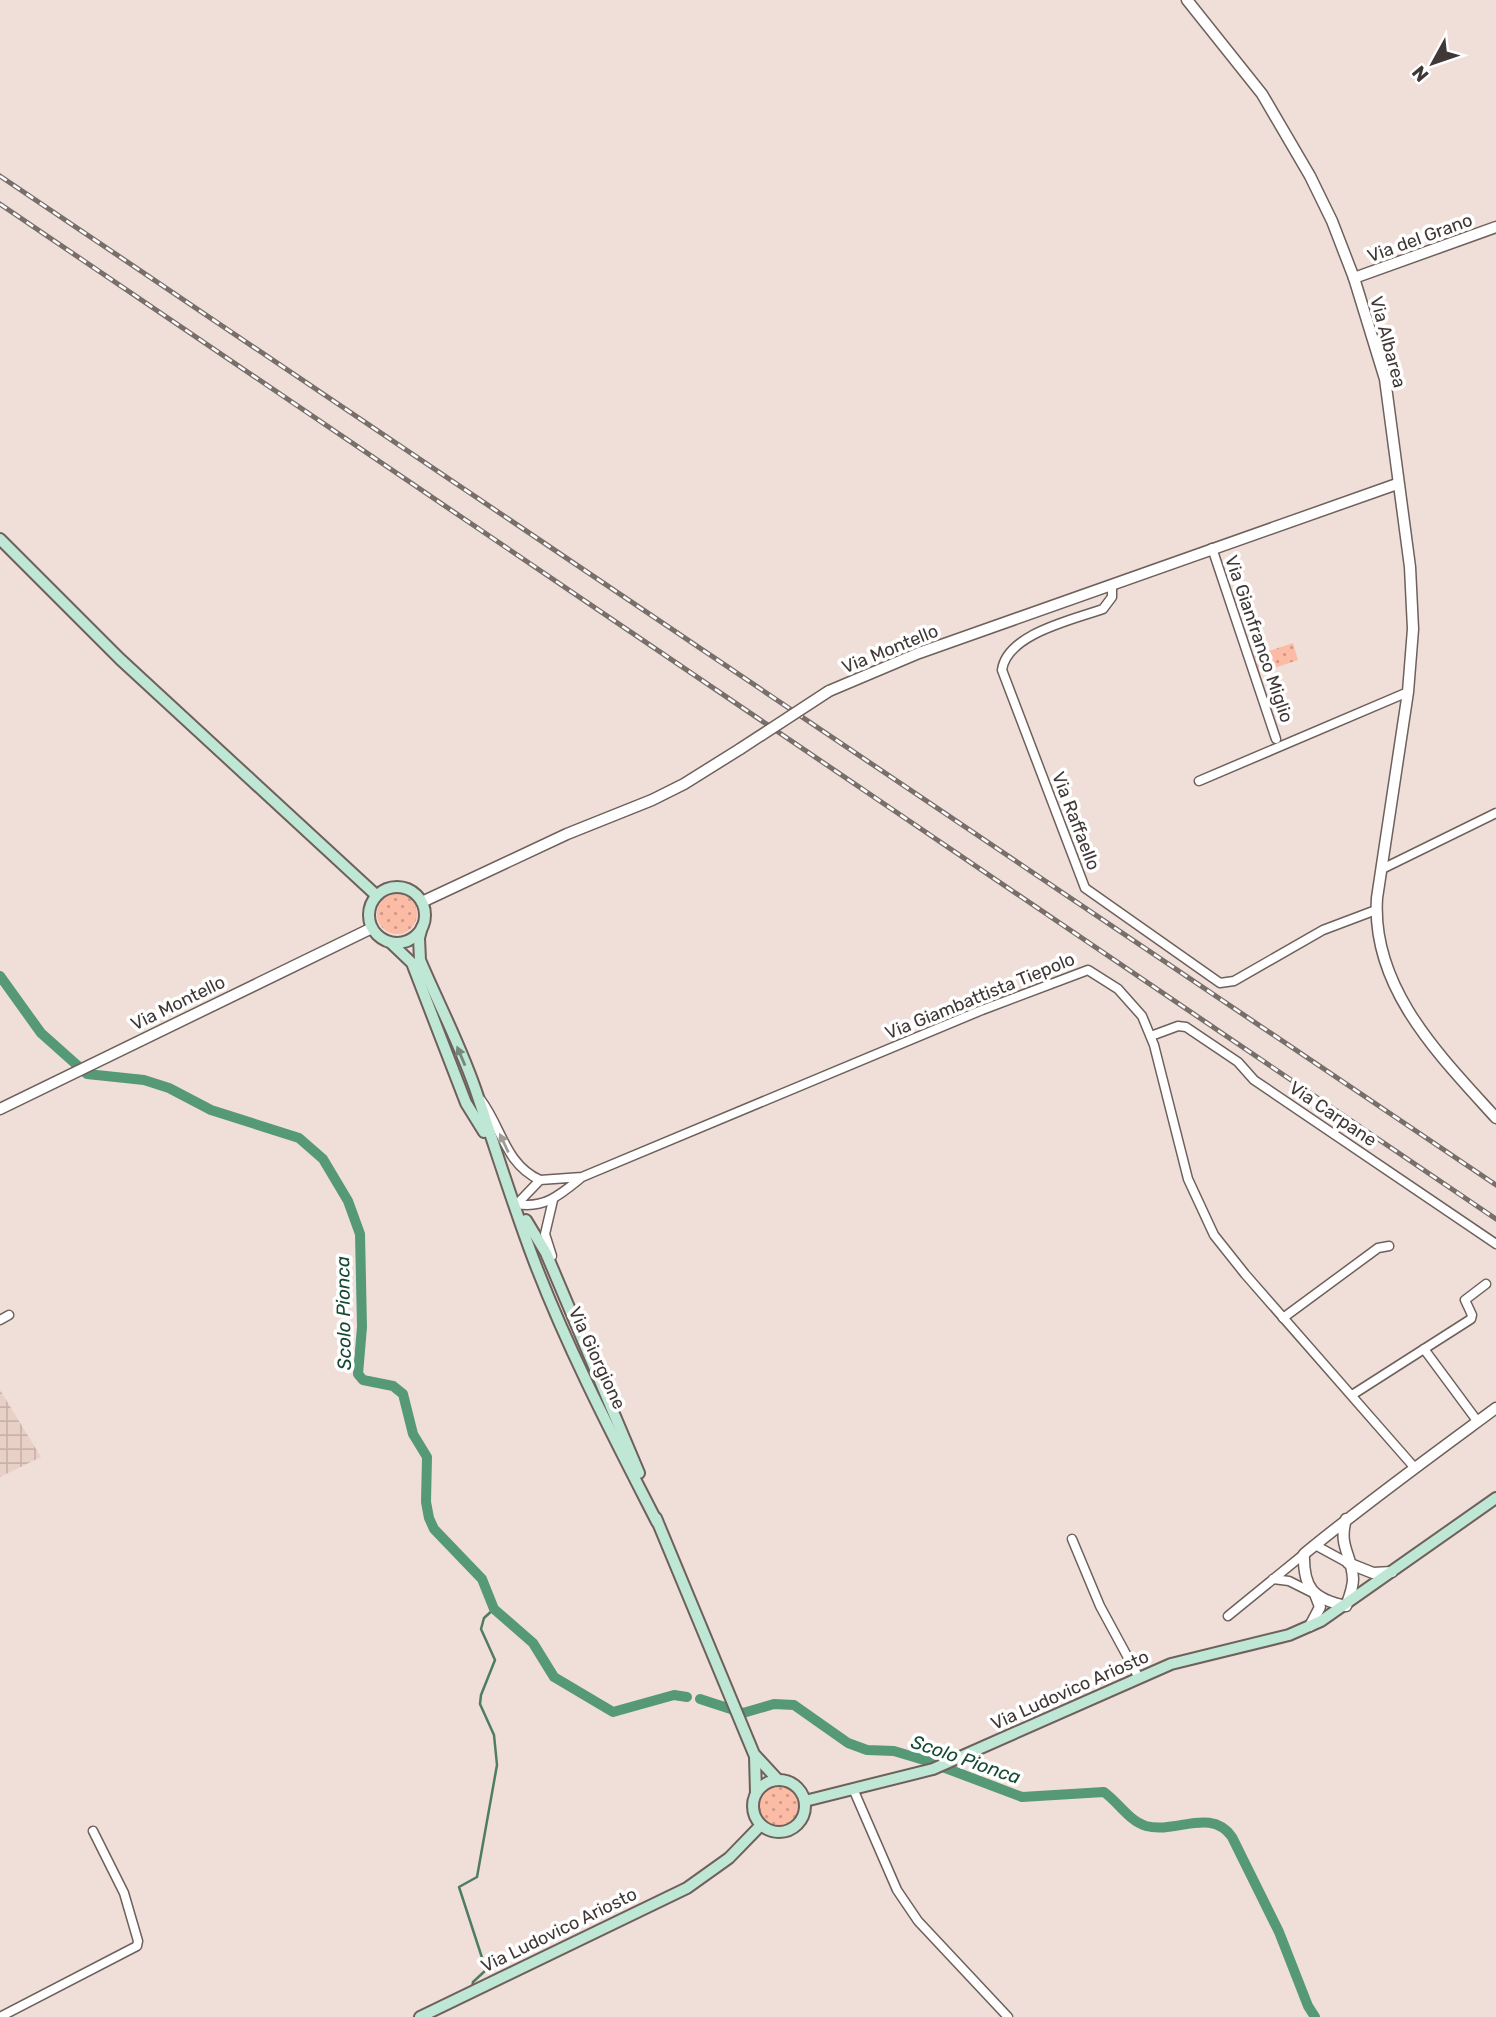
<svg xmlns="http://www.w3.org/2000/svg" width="1496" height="2017" font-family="Rubik,sans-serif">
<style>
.industrial{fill:url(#industrial-grid)}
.green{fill:url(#green-dots)}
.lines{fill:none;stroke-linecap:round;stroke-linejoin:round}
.stream{stroke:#4f7c64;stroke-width:2.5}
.canal{stroke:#569977;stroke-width:10}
.minor-casing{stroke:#6e605b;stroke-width:11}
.tertiary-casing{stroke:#6e605b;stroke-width:13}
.secondary-casing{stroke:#6e605b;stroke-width:14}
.minor{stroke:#fff;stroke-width:8}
.tertiary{stroke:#fff;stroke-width:10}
.secondary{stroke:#bee7d6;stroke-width:10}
.rail-casing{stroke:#786e6a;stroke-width:5}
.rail{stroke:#fff;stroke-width:2.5;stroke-dasharray:8;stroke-linecap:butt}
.tertiary-bridge-casing{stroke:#6e605b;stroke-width:13;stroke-linecap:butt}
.tertiary-bridge{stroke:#fff;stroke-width:10}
.oneway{fill:#78877e}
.oneway2{fill:#9f9c9a}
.labels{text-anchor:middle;stroke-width:7;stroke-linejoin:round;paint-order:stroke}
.street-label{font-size:18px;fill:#3f3836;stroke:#fff}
.water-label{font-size:19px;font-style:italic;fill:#144a32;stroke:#fff}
</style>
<defs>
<pattern id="industrial-grid" width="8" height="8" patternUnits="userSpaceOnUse" patternTransform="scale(1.75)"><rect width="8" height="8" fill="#e8d0c7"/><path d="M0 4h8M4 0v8" fill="none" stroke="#c8b3ac"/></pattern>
<pattern id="green-dots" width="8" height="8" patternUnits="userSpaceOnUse" patternTransform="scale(1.75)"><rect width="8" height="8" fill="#fbbba5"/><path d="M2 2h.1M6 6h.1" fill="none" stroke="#cd9987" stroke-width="1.8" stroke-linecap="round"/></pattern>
</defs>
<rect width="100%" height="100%" fill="#f0dfd9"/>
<path class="industrial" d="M0,1390L41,1457L0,1477Z"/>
<g class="green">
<path d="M1293,643L1298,660L1260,673L1254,656Z"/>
<circle cx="397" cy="914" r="20"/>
<circle cx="779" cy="1806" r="21"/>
</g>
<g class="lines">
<path class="stream" d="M472,1988L473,1982L486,1970L459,1887L477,1877L497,1765L494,1735L480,1704L481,1695L495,1660L481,1629L484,1618L494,1609"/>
<g class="canal">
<path d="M0,976L41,1033L87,1074L144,1080L169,1088L211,1110L299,1138L323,1159L348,1201L360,1234L362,1327L358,1374L363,1380L393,1386L403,1394L413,1434L427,1457L426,1502L429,1518L434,1529L482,1579L494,1609L533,1643L554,1677L613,1712L674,1695L687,1697"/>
<path d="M700,1699L743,1713L774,1704L794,1705L848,1743L867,1750L894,1751L924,1760L1022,1797L1104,1792C1118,1802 1129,1821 1146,1826C1176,1834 1211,1807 1232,1837L1279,1932L1308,2006L1315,2017"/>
</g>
<defs>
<g id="minor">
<path d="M1212,548L1276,739"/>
<path d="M1112,585V597L1103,609C1072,620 1007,634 1002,670L1085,888L1220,983L1234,981L1323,930L1376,910"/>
<path d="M1199,781L1408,692"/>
<path d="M1382,869L1496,813"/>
<path d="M1151,1036L1178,1026L1186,1027L1238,1062L1254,1080L1496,1244"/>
<path d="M481,1100C502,1128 505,1164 540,1180"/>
<path d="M582,1177L540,1180L517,1204C545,1209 561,1194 582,1177L982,1010L1088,970L1118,989L1142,1016L1154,1045L1188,1179L1214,1235L1245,1274L1414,1467"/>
<path d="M552,1256L545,1234L553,1200"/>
<path d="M1283,1318L1378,1248L1389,1246"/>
<path d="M0,1320L9,1315"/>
<path d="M1424,1349L1478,1422"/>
<path d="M1352,1395L1471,1319L1472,1315L1465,1300L1486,1284"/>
<path d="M1072,1539L1100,1606L1139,1678"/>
<path d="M1315,1545L1348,1563"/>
<path d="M1273,1579L1289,1581L1313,1593"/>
<path d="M1228,1616L1304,1554"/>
<path d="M854,1791L897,1890L918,1921L1008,2017"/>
<path d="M0,2017L137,1946L138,1941L124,1893L93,1831"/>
</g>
<g id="tertiary">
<path d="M1187,0L1262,94L1310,176L1332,221L1354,278L1385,379L1410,567L1413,629L1408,692L1377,898C1371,988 1440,1056 1496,1118"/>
<path d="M1354,278L1496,227"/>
<path d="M829,691L919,653L1397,484"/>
<path d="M422,902L567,834L652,800L684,784L740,749"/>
<path d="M0,1109L372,928"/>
<path d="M1346,1519C1338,1547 1352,1554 1353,1579C1353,1588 1349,1598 1346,1606C1313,1599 1303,1588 1304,1554C1366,1503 1431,1456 1496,1408"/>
<path d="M1348,1563L1373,1573L1392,1572"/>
<path d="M1310,1626L1320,1607L1315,1594"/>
</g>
<g id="secondary">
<path d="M0,539L120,659L376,895"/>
<circle cx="397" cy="915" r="28"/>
<path d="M422,927L419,938L420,960C439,1005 463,1050 478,1097C496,1150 513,1205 533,1258C567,1348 613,1436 657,1522"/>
<path d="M391,943L412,963L466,1103L484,1132"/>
<path d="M526,1220L546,1253L639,1473"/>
<path d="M656,1518L754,1754L778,1780"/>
<path d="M755,1756L756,1793"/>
<circle cx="779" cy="1806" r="26"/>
<path d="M805,1801L933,1769L1171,1664L1289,1635L1321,1621L1496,1498"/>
<path d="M420,2017L687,1888L729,1858L761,1825"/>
</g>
</defs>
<use href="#minor" class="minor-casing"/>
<use href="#tertiary" class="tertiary-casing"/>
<use href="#secondary" class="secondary-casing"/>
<use href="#minor" class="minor"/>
<use href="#tertiary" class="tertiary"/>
<use href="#secondary" class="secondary"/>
<defs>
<g id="rail">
<path d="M0,176L1496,1185"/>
<path d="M0,204L1496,1219"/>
</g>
</defs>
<use href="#rail" class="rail-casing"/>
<use href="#rail" class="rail"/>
<defs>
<path id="tertiary-bridge" d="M740,749L829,691"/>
</defs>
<use href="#tertiary-bridge" class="tertiary-bridge-casing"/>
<use href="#tertiary-bridge" class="tertiary-bridge"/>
</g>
<defs><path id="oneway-solid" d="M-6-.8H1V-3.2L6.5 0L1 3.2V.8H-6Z" transform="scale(1.75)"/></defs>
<use class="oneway" href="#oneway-solid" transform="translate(461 1056) rotate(-113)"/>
<use class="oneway2" href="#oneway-solid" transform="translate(504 1143) rotate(-115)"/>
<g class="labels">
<g class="street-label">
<text transform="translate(1420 238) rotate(-20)" y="6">Via del Grano</text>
<text transform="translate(1388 342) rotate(75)" y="6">Via Albarea</text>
<text transform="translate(1259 639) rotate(71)" y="6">Via Gianfranco Miglio</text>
<text transform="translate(890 649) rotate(-22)" y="6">Via Montello</text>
<text transform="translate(1076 821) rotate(69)" y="6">Via Raffaello</text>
<text transform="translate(980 996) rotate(-22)" y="6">Via Giambattista Tiepolo</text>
<text transform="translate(178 1003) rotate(-26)" y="6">Via Montello</text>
<text transform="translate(1333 1114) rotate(34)" y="6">Via Carpane</text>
<text transform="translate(597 1358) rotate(65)" y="6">Via Giorgione</text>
<text transform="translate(1070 1690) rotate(-24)" y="6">Via Ludovico Ariosto</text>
<text transform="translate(559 1930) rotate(-26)" y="6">Via Ludovico Ariosto</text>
</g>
<g class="water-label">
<text transform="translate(343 1313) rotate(-91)" y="7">Scolo Pionca</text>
<text transform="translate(966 1759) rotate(19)" y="7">Scolo Pionca</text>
</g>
</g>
<g transform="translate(1433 63) rotate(230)" stroke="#ffffff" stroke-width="5" paint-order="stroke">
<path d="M0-5L12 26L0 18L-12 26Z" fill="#3f3836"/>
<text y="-10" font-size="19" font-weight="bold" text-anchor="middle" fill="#3f3836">N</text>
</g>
</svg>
